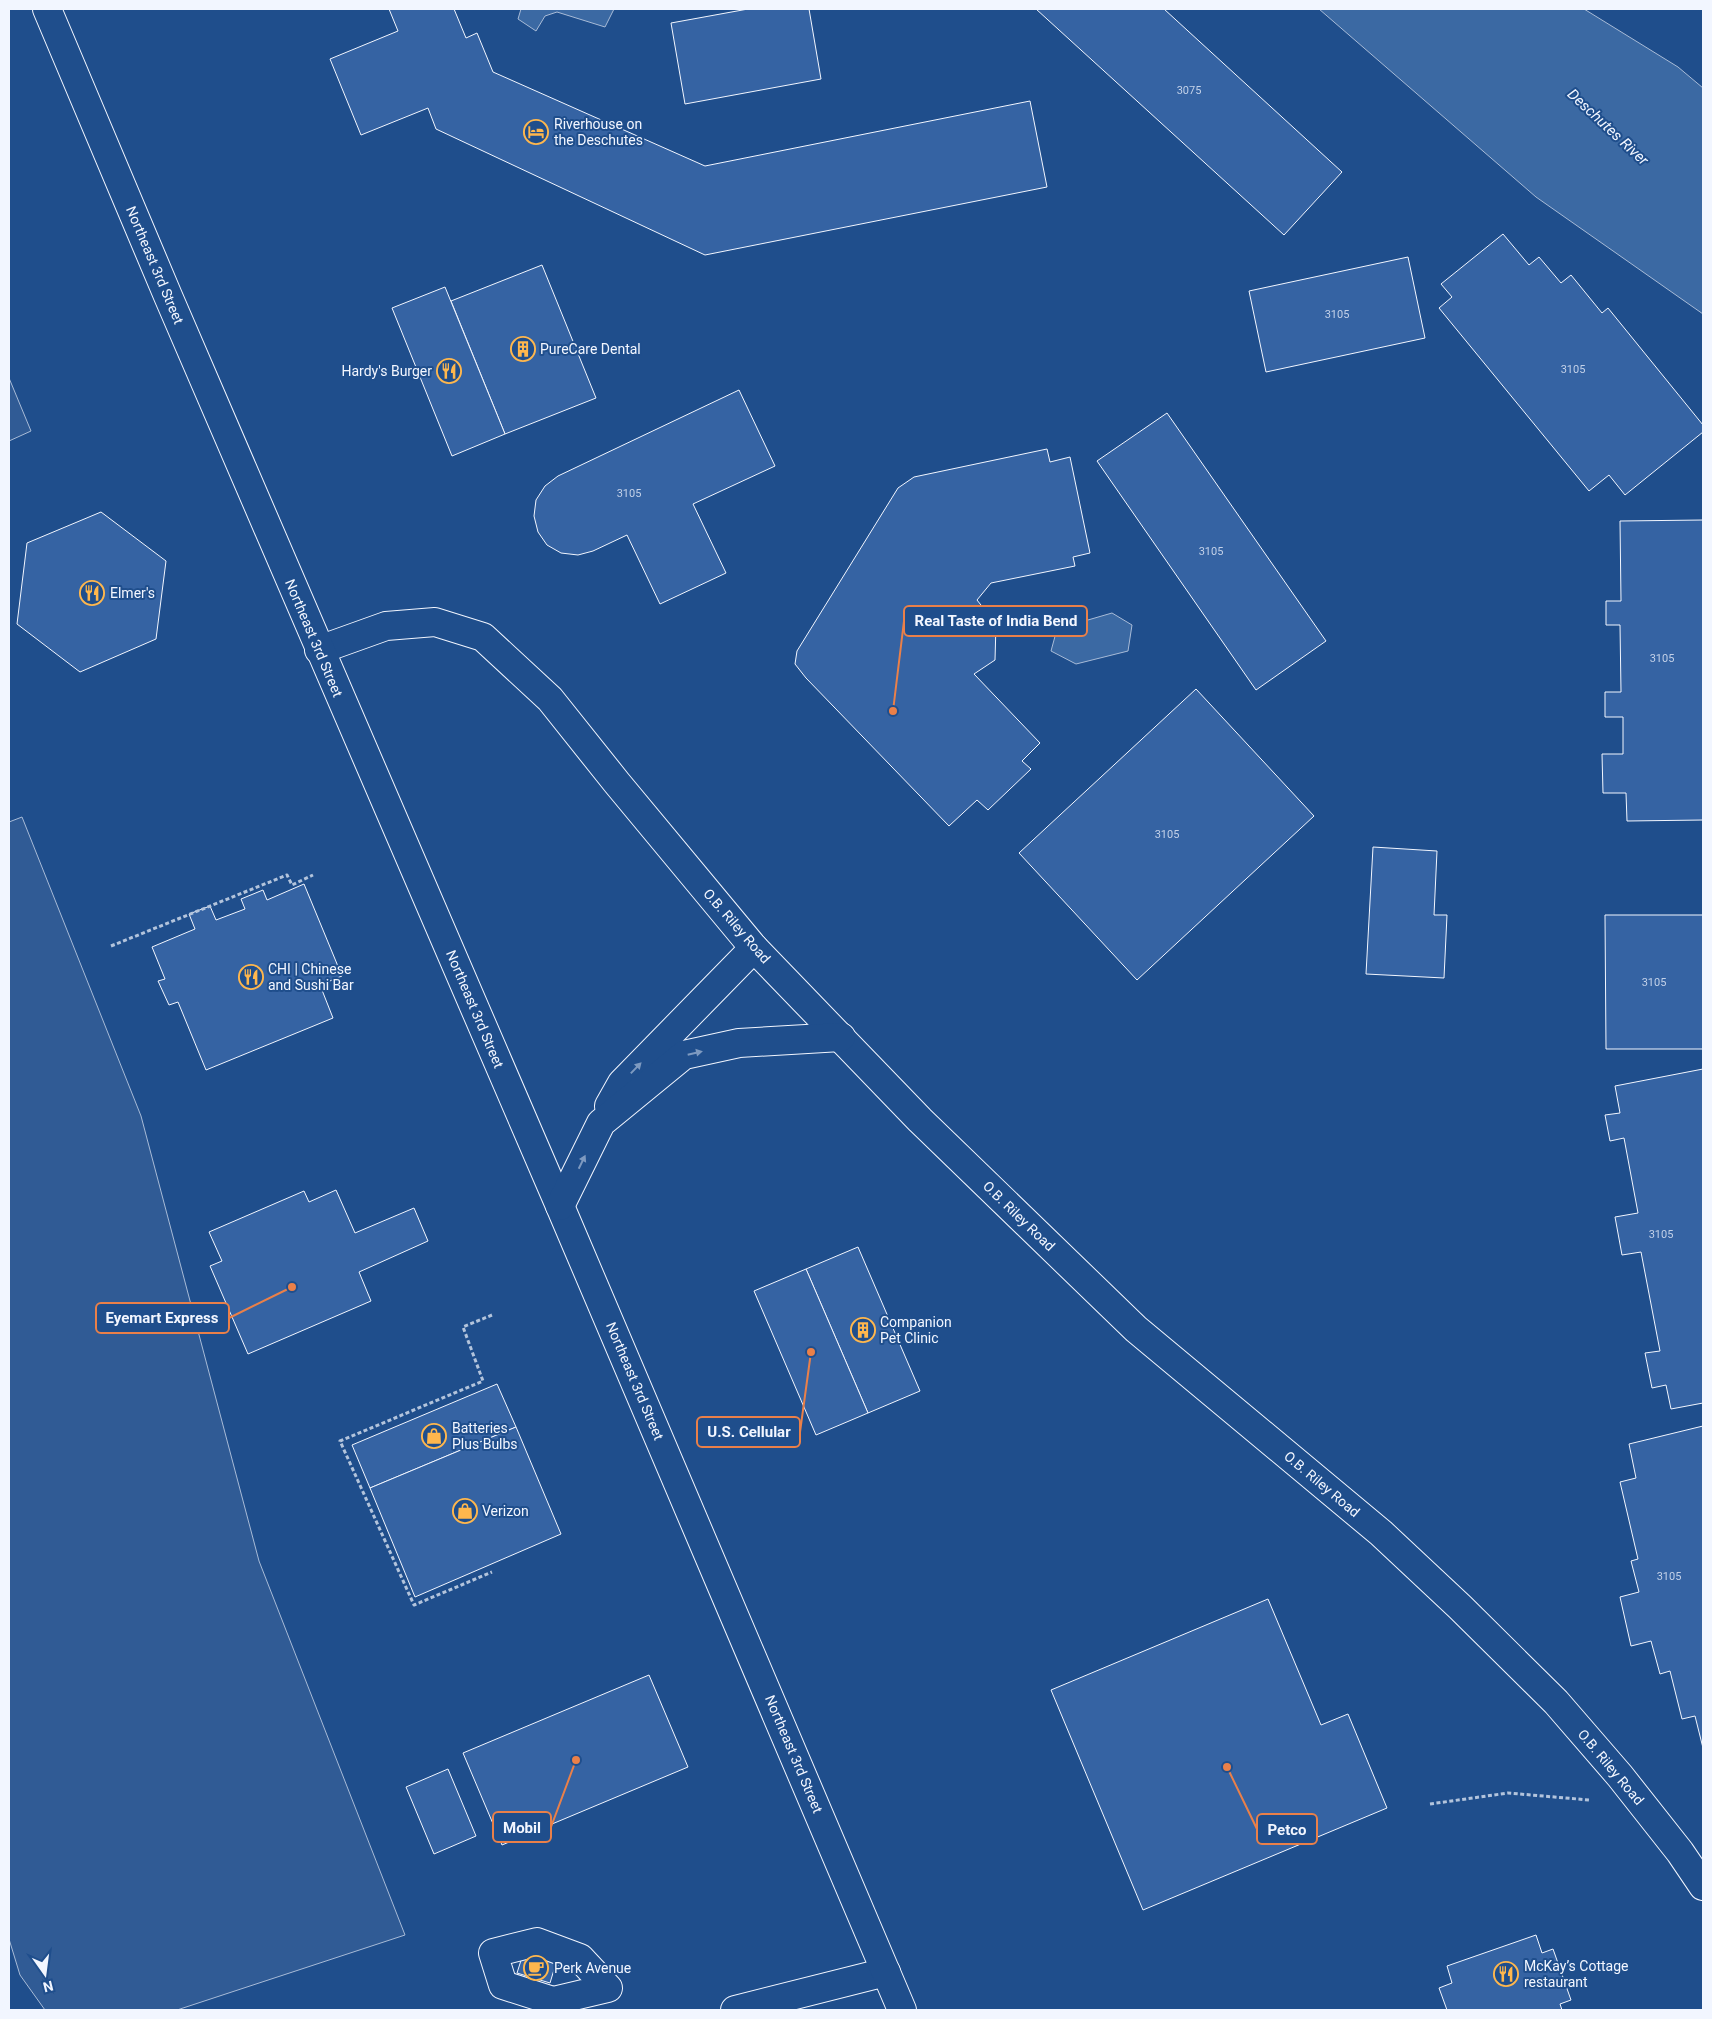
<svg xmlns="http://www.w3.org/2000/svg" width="1712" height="2019" font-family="Roboto,sans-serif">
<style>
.parking{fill:#305b95;stroke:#a8bbd7}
.water{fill:#3b69a3;stroke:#a8bbd7}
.building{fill:#3563a3;stroke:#f2f6ff}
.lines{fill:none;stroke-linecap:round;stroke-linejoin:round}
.minor-casing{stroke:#f2f6ff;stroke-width:30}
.major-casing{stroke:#f2f6ff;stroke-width:30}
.path{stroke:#b3c4dc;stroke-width:3;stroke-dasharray:4 2.5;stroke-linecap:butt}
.minor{stroke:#1f4e8c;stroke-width:28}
.major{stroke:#1f4e8c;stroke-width:28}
.oneway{fill:#7e9ac0}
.labels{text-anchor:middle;stroke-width:4;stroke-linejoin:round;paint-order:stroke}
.number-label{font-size:11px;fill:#c3d1e8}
.poi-label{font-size:14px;fill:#f2f6ff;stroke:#1f4e8c;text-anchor:start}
.street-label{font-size:14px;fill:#f2f6ff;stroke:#1f4e8c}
.water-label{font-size:15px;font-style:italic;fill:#f2f6ff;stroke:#1f4e8c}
.leader{fill:none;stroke:#ea8049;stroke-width:2}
.callout-dot{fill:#ea8049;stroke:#1f4e8c;stroke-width:2}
.callout{fill:#1f4e8c;stroke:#ea8049;stroke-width:2}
.callout-label{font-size:15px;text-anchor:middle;font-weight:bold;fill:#f2f6ff}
</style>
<rect width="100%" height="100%" fill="#1f4e8c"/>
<g class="parking">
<path d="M9,378L31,431L9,441Z"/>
<path d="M22,817L141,1116L259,1561L405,1935L177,2010H45L20,1975L9,1939V822Z"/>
</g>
<g class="water">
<path d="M521,9H614L605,27L557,12L545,16L536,31L518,19Z"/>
<path d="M1319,9H1584L1678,67L1703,88V314L1536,197Z"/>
<path d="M1112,613L1132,625L1128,651L1076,664L1051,651L1057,629Z"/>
</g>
<g class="building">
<path d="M389,9H454L466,38L477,33L493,72L705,166L1030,101L1047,187L705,255L436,129L428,108L361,135L330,59L398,31Z"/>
<path d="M748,9H809L821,79L685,104L671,23Z"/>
<path d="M1036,9H1164L1342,172L1284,235Z"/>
<path d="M1503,234L1529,265L1539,257L1561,283L1571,275L1602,313L1608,308L1703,425V432L1625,495L1609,475L1589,491L1439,308L1452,297L1441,284Z"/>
<path d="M1408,257L1425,338L1266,372L1249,291Z"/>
<path d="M542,265L596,398L505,434L451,301Z"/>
<path d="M445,287L505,434L452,456L392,308Z"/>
<path d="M739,390L775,466L693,504L726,573L660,604L627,535L593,551L578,555L561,553L547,545L538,532L534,516L536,500L545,486L558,476Z"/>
<path d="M1167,413L1326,641L1256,690L1097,461Z"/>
<path d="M1047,449L1050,462L1070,457L1090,553L1073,557L1075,566L991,583L977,600L996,624L995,660L974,674L1040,743L1022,761L1031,769L988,810L977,800L949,826L806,678L795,664L797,651L898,488L914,477Z"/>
<path d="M101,512L166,561L156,639L80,672L17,624L27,543Z"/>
<path d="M1703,520V820L1627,821L1626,793H1603L1602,754H1623V717H1605V692H1621L1620,625H1606V601H1621L1620,521Z"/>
<path d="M1196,689L1314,816L1137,980L1019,853Z"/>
<path d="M1373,847L1437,851L1434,915H1447L1444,978L1366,974Z"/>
<path d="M304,884L342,976L320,985L333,1018L206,1070L178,1002L169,1005L158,981L165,979L152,947L195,929L189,914L210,906L216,920L245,909L241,899L263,890L267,900Z"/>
<path d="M1605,915H1703V1049H1606Z"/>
<path d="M1703,1069V1403L1671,1409L1666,1385L1652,1388L1645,1353L1660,1351L1641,1252L1622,1255L1615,1217L1638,1213L1624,1138L1610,1141L1605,1115L1620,1113L1615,1086Z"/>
<path d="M336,1190L355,1233L414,1208L428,1241L359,1272L371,1301L248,1354L210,1266L222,1261L209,1232L304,1191L309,1202Z"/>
<path d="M858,1247L920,1391L868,1413L806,1269Z"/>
<path d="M806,1269L868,1413L816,1435L754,1291Z"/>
<path d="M497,1384L516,1427L370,1488L352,1445Z"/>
<path d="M1703,1426V1748L1695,1716L1682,1719L1670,1671L1660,1674L1651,1641L1631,1646L1620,1597L1639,1592L1631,1561L1638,1559L1620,1482L1636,1478L1629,1444Z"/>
<path d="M516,1427L561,1534L415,1597L370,1488Z"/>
<path d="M1268,1599L1321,1725L1348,1714L1387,1808L1143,1910L1051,1690Z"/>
<path d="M649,1675L688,1767L502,1845L463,1753Z"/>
<path d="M448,1769L476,1836L434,1854L406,1787Z"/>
<path d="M1536,1935L1542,1953L1553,1949L1571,2000L1560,2004L1562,2010H1447L1439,1988L1452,1983L1447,1966Z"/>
<path d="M523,1954L556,1963L550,1983L517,1973Z"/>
</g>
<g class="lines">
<defs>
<g id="minor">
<path d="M319,650L386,626L435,622L483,637L550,699L617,783L754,948L920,1120L1136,1329L1381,1533L1460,1607L1556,1702L1620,1776L1680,1852L1703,1886"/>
<path d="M537,1942L580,1958L608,1988L553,2001L503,1985L493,1953Z"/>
<path d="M735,2010L886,1972"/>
</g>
<g id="major">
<path d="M47,9L168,296L560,1206L902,2010"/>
<path d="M609,1106L622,1083L754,948"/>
<path d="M560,1206L601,1123L684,1055L739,1043L841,1037"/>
</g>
</defs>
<use href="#minor" class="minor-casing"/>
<use href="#major" class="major-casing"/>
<g class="path">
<path d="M111,946L287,875L292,885L313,875"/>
<path d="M492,1315L463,1327L483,1381L340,1441L414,1605L492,1572"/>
<path d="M1430,1804L1508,1793L1589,1800"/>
</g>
<use href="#minor" class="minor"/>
<use href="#major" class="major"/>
</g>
<defs><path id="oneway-solid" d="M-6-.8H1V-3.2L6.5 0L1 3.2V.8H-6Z" transform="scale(1.25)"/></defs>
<g class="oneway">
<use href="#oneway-solid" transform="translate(695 1053) rotate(-13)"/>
<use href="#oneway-solid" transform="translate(636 1068) rotate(-46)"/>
<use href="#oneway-solid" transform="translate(582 1162) rotate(-64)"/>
</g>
<defs>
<symbol id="hotel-ring" viewBox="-11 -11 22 22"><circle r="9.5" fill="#1f4e8c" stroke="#ffb74d" stroke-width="1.5"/><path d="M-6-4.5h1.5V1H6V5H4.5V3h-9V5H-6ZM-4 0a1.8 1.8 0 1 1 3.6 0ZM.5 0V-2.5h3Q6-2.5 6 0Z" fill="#ffb74d"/></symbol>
<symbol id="building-ring" viewBox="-11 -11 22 22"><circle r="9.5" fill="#1f4e8c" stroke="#ffb74d" stroke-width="1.5"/><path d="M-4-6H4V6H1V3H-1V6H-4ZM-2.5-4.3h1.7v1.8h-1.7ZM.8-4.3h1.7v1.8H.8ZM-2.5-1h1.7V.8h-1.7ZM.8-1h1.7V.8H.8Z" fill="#ffb74d"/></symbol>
<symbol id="restaurant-ring" viewBox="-11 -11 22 22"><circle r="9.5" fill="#1f4e8c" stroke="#ffb74d" stroke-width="1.5"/><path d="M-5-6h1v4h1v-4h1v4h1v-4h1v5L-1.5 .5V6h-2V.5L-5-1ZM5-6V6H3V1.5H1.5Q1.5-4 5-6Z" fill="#ffb74d"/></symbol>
<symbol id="shop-ring" viewBox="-11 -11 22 22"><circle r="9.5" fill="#1f4e8c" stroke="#ffb74d" stroke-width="1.5"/><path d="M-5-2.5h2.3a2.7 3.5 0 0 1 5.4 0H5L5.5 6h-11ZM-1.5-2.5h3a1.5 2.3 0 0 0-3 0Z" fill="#ffb74d"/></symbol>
<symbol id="cafe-ring" viewBox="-11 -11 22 22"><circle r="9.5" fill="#1f4e8c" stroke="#ffb74d" stroke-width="1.5"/><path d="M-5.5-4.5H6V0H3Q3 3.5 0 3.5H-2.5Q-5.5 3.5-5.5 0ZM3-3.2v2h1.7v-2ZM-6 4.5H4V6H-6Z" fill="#ffb74d"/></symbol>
</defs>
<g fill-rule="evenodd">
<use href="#hotel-ring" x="522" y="118" width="28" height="28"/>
<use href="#building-ring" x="509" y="335" width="28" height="28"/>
<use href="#restaurant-ring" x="435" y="357" width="28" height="28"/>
<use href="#restaurant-ring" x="78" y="579" width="28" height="28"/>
<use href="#restaurant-ring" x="237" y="963" width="28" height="28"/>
<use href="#building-ring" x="849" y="1316" width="28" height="28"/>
<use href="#shop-ring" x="420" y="1422" width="28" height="28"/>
<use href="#shop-ring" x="451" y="1497" width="28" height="28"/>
<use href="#cafe-ring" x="522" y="1954" width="28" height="28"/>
<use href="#restaurant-ring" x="1492" y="1960" width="28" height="28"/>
</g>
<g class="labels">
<g class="number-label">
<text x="1189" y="94">3075</text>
<text x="1337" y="318">3105</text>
<text x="1573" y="373">3105</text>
<text x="629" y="497">3105</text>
<text x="1211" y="555">3105</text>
<text x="1662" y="662">3105</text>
<text x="1167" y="838">3105</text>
<text x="1654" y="986">3105</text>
<text x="1661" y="1238">3105</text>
<text x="1669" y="1580">3105</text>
</g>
<g class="poi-label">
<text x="554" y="129">Riverhouse on<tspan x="554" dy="16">the Deschutes</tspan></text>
<text x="540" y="354">PureCare Dental</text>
<text x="432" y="376" text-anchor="end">Hardy's Burger</text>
<text x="110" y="598">Elmer's</text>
<text x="268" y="974">CHI | Chinese<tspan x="268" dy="16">and Sushi Bar</tspan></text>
<text x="880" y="1327">Companion<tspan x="880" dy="16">Pet Clinic</tspan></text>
<text x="452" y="1433">Batteries<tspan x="452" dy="16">Plus Bulbs</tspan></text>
<text x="482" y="1516">Verizon</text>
<text x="1524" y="1971">McKay’s Cottage<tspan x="1524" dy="16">restaurant</tspan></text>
<text x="554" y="1973">Perk Avenue</text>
</g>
<g class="street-label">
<text transform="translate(155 265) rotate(67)" y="5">Northeast 3rd Street</text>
<text transform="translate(314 638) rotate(67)" y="5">Northeast 3rd Street</text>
<text transform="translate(737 926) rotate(49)" y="5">O.B. Riley Road</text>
<text transform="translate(475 1009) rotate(67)" y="5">Northeast 3rd Street</text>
<text transform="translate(1019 1216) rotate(44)" y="5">O.B. Riley Road</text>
<text transform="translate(635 1381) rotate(67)" y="5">Northeast 3rd Street</text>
<text transform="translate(1322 1484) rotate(40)" y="5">O.B. Riley Road</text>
<text transform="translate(794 1754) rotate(67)" y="5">Northeast 3rd Street</text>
<text transform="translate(1611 1767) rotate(50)" y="5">O.B. Riley Road</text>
</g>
<g class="water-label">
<text transform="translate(1608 127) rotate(43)" y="5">Deschutes River</text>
</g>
</g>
<path class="leader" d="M893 711L904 621M292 1287L229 1318M811 1352L800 1432M576 1760L551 1827M1227 1767L1257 1829"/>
<g class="callout-dot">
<circle cx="893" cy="711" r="5"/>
<circle cx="292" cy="1287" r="5"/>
<circle cx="811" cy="1352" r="5"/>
<circle cx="576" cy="1760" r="5"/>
<circle cx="1227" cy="1767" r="5"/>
</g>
<g class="callout">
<rect x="904" y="606" width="183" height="30" rx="5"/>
<rect x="96" y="1303" width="133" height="30" rx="5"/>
<rect x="697" y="1417" width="103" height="30" rx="5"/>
<rect x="493" y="1812" width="58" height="30" rx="5"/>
<rect x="1257" y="1814" width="60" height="30" rx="5"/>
</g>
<g class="callout-label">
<text x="996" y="626">Real Taste of India Bend</text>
<text x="162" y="1323">Eyemart Express</text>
<text x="749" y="1437">U.S. Cellular</text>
<text x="522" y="1833">Mobil</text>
<text x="1287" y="1835">Petco</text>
</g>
<rect width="1712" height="2019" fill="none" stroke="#f2f6ff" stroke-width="20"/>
<g transform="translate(45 1974) rotate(166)" stroke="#1f4e8c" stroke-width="4" paint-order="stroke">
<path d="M0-4L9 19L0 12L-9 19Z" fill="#f2f6ff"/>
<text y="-8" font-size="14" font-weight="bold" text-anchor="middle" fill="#f2f6ff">N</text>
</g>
</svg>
